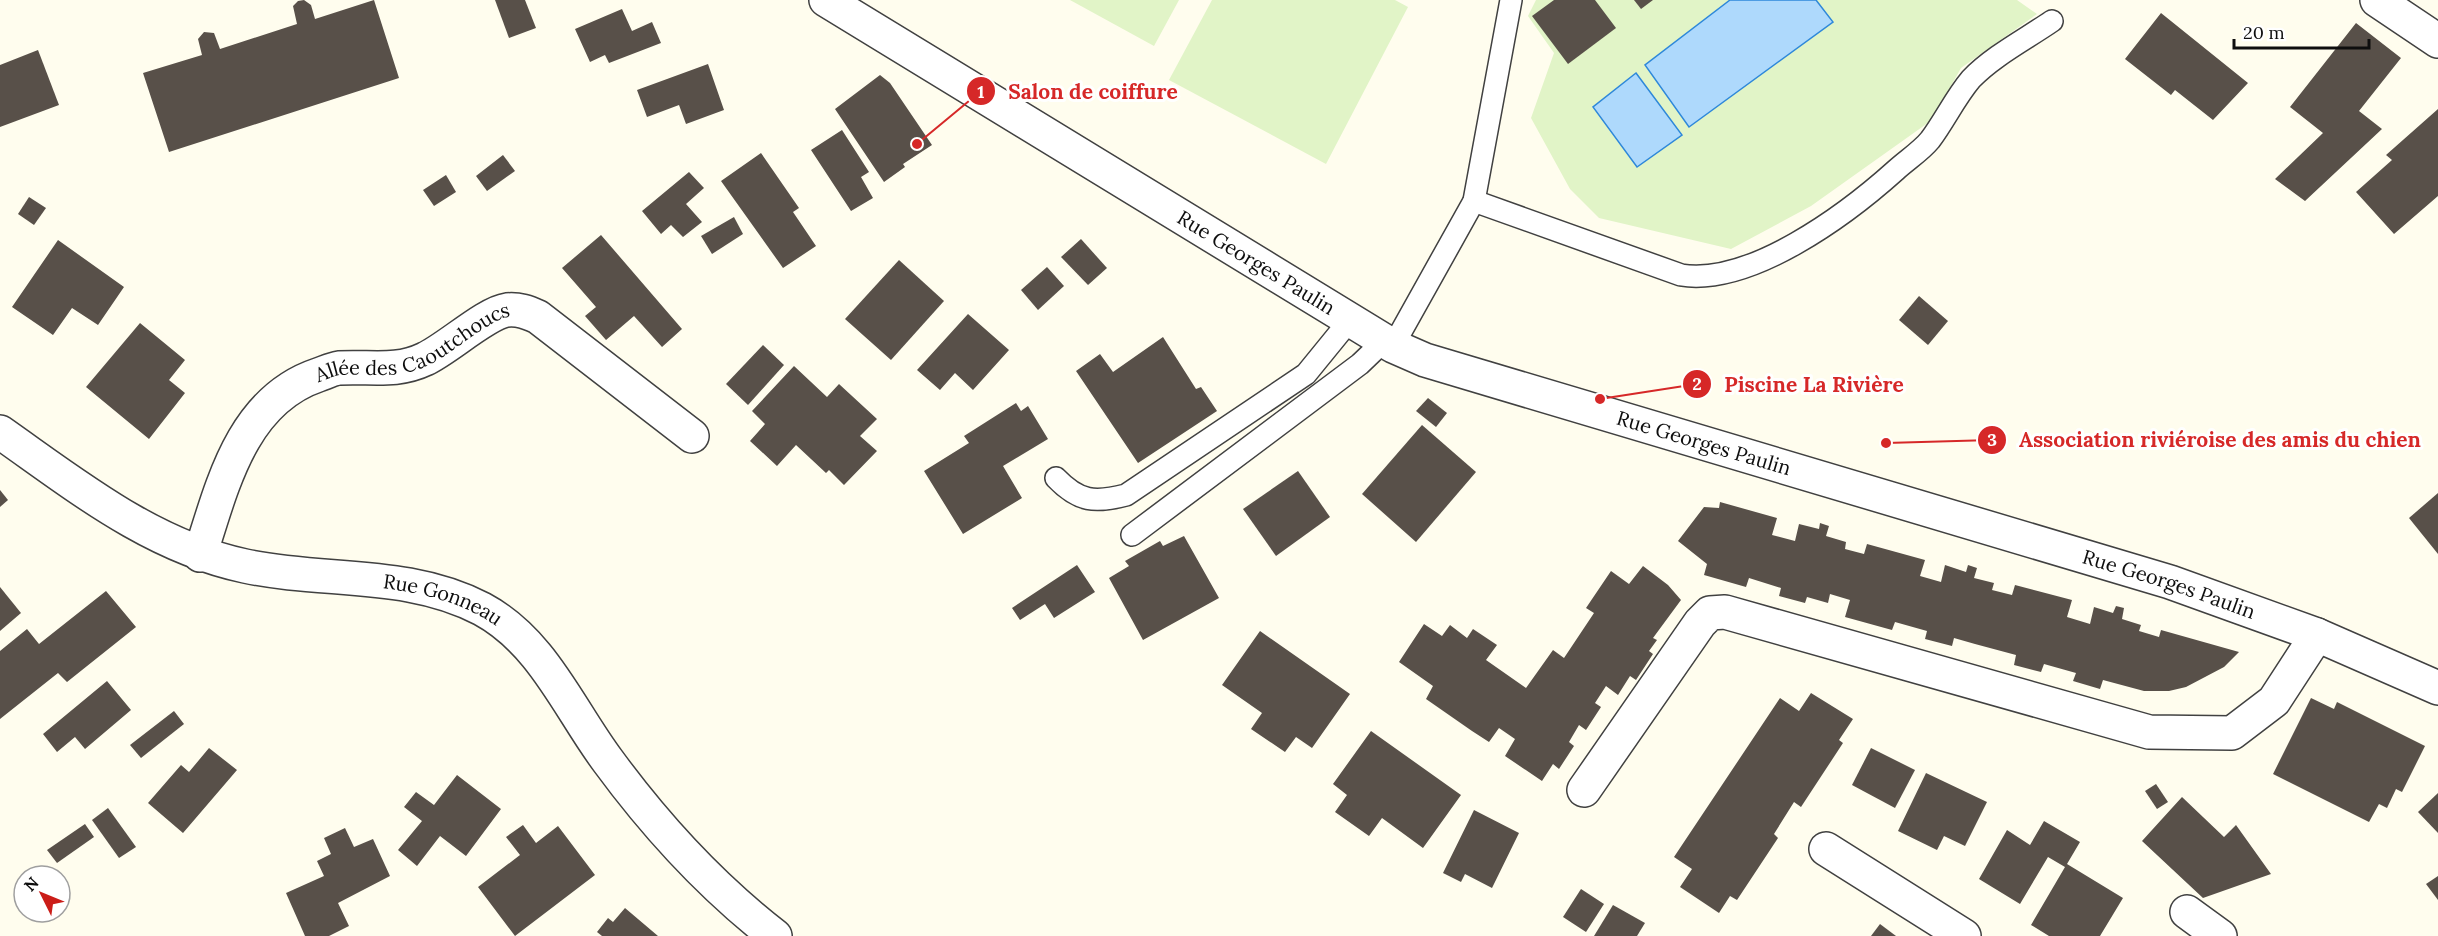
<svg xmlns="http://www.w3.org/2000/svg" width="2438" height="936" font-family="Lora,serif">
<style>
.pitch{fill:#e1f4c7}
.water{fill:#aed9fc;stroke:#2e88da;stroke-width:1.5}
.building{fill:#585049}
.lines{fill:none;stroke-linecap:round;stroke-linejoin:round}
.lane-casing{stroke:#414141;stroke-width:24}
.street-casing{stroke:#414141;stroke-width:36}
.lane{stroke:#fff;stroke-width:21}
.street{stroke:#fff;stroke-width:33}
.labels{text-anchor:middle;stroke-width:6;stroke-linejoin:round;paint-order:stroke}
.street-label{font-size:20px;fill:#0e0e0e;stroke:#fff}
.leader{fill:none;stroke:#d62828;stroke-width:2}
.callout-dot{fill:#d62828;stroke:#fff;stroke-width:2}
.mark-label{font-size:18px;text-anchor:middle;font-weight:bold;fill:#fff}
.callout-label{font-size:21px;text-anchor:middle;font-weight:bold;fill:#d62828;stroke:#fff;stroke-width:6;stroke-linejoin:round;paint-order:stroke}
</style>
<rect width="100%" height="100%" fill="#fffdee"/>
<g class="pitch">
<path d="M1070,0H1179L1154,46Z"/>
<path d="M1212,0H1395L1408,7L1326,164L1169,80Z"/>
<path d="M1536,0H2017L2037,14L1961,68L1932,120L1811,206L1731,249L1599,218L1570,189L1531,118L1554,53L1528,16Z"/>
</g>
<g class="water">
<path d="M1730,0H1816L1833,22L1689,127L1645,65Z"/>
<path d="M1636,73L1682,135L1637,167L1593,107Z"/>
</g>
<g class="building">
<path d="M304,0L311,5L315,19L374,0L399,78L169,152L143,73L202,55L198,39L204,32L214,33L220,49L297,24L293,6L298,1Z"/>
<path d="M495,0H525L536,28L509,38Z"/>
<path d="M1554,0H1595L1616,28L1568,64L1532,16Z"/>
<path d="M1634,0H1653L1641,9Z"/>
<path d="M622,9L632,31L652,22L661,43L609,63L605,55L590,62L575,29Z"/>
<path d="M2161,13L2248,83L2213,120L2175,90L2171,95L2125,59Z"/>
<path d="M2356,23L2401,58L2359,111L2382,129L2305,201L2275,179L2323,133L2290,107Z"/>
<path d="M38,50L59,105L0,127V65Z"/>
<path d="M708,64L724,110L686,124L679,105L647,117L637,90Z"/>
<path d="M880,75L890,83L932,145L903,164L905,167L884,182L835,109Z"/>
<path d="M2438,109V196L2394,234L2356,192L2392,160L2386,155Z"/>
<path d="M842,130L869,172L861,177L873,198L851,211L811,150Z"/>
<path d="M761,153L799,208L793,212L816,246L783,268L721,181Z"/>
<path d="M503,155L515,171L487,191L476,176Z"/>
<path d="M689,172L704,188L686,204L702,222L683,237L671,225L661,234L642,211Z"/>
<path d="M446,175L456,192L434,206L423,190Z"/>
<path d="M29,197L46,208L34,225L18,214Z"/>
<path d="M734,217L743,234L712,254L701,236Z"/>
<path d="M601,235L682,329L662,347L634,316L606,340L585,316L596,307L562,268Z"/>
<path d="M1081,239L1107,268L1088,285L1061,257Z"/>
<path d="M58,240L124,287L98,325L72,308L53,335L12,307Z"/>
<path d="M899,260L944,301L891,360L845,319Z"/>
<path d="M1047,267L1064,286L1038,310L1021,290Z"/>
<path d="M1919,296L1948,321L1928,345L1899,320Z"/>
<path d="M968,314L1009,350L973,390L955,373L940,390L917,370Z"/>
<path d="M140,323L185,360L169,380L185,393L149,439L86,387Z"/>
<path d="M1163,337L1196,389L1201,387L1217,411L1138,463L1076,371L1100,354L1113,372Z"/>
<path d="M763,345L784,365L748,405L726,384Z"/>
<path d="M794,366L827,397L839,384L877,419L860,436L877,451L844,485L829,470L826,473L796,445L777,466L750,441L765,424L752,411Z"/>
<path d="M1428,398L1447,413L1436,427L1416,411Z"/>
<path d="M1016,403L1021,411L1028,406L1048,439L1003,466L1022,498L963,534L924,471L969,443L964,436Z"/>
<path d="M1422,425L1476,472L1416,542L1362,494Z"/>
<path d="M1298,471L1330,517L1276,556L1243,509Z"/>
<path d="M0,490L8,500L0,507Z"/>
<path d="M2438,493V554L2409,518Z"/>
<path d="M1720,502L1777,518L1772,535L1795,541L1799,524L1819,529L1820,523L1829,526L1826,536L1846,542L1845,549L1864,554L1867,544L1925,560L1920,576L1941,582L1945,565L1966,572L1968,565L1977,568L1974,578L1994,583L1992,590L2012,595L2015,585L2072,600L2067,617L2090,624L2094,607L2113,613L2116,606L2124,608L2122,619L2141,625L2139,631L2159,637L2161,630L2239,652L2224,667L2186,687L2169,691H2144L2103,680L2100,689L2073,681L2076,673L2044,664L2041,672L2014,665L2016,655L1975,644L1954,638L1952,646L1925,639L1927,631L1895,622L1892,630L1845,617L1850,600L1830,594L1828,603L1807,597L1805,603L1779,596L1781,588L1749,578L1746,587L1704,575L1707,564L1678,541L1704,507L1719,508Z"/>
<path d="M1184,536L1219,598L1143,640L1109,578L1129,566L1125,561L1160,541L1163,546Z"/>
<path d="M1077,565L1095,592L1054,618L1045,604L1020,620L1012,608Z"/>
<path d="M1643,566L1668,585L1681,600L1653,638L1657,640L1649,651L1653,654L1636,680L1630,676L1618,695L1606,686L1595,703L1601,707L1586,730L1579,725L1569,742L1574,746L1559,769L1553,764L1542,781L1505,756L1515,739L1499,728L1489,742L1472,731L1426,699L1433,686L1399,662L1424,624L1442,636L1450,625L1467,638L1473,629L1497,645L1486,660L1526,688L1553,650L1564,658L1594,613L1586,608L1611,571L1629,584Z"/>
<path d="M0,587L21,613L0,631Z"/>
<path d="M106,591L136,627L67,682L58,673L0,719V651L27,629L39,644Z"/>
<path d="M1260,631L1350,694L1312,748L1296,737L1285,752L1251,729L1262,713L1222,685Z"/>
<path d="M107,681L131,710L85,749L75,737L57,752L43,734Z"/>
<path d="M1811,693L1853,719L1839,740L1843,743L1801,807L1794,802L1774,834L1778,838L1737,900L1730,896L1719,913L1680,887L1692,869L1674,857L1780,698L1799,711Z"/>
<path d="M2311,698L2334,709L2337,702L2425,746L2402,792L2396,789L2387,808L2379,804L2369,822L2273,774Z"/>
<path d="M174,711L184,724L141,758L130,745Z"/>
<path d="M1371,731L1461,795L1423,848L1382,818L1369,836L1335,812L1347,795L1333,784Z"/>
<path d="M209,748L237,770L183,833L148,803L181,765L189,772Z"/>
<path d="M1871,748L1915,770L1895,808L1852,785Z"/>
<path d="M1926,773L1987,802L1965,846L1944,836L1937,850L1898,831Z"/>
<path d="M457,775L501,809L466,856L440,836L417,866L398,850L422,821L404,807L416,792L434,805Z"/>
<path d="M2156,784L2168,802L2157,809L2145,791Z"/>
<path d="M2438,793V833L2418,812Z"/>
<path d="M2182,797L2224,837L2236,825L2271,874L2203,898L2142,841Z"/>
<path d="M108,808L136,847L119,858L92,820Z"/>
<path d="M1474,810L1519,833L1492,888L1465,874L1461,882L1443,873Z"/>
<path d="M2044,821L2080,842L2067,864L2123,898L2100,936H2049L2031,925L2065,867L2048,857L2020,904L1979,879L2007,830L2030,845Z"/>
<path d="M85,824L94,837L57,863L47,850Z"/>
<path d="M523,825L536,843L558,826L595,875L515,936L478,887L520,855L506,837Z"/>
<path d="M345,828L354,847L373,839L390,876L338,903L349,926L329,936H305L286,893L324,876L317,861L331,854L324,838Z"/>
<path d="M2438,876V900L2426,884Z"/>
<path d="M1581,889L1604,904L1586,932L1563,917Z"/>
<path d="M1613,905L1645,923L1637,936H1594Z"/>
<path d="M625,908L658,936H602L597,932L608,918L613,922Z"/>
<path d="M1880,924L1896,936H1871Z"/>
</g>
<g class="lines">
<defs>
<g id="lane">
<path d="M1474,201L1681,275C1751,286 1847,214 1896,170C1907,160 1921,151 1930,140C1945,120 1955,98 1971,79C1993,56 2026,39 2052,21"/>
<path d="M1393,346L1474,201L1511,0"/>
<path d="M1056,478C1079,502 1095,503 1126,495L1306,374L1350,320"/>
<path d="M1132,535L1360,364L1384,341"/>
</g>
<g id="street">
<path id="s1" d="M826,0L1393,346L1425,360L2170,582L2317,635L2438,688"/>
<path d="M2377,0L2438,41"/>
<path id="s2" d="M0,432C77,486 151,546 245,566C324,583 408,570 482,609C543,642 569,709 608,761C655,825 712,887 775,936"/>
<path id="s3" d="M200,555C222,487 241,401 318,375C324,373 332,369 339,368C370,366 396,373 425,359C447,349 486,313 507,310C519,309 527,312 538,317L692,436"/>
<path d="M1584,790L1700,623L1710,613L1725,612L2149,732L2232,733L2274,701L2317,635"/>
<path d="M1826,849L1964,936"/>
<path d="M2187,912L2220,936"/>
</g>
</defs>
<use href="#lane" class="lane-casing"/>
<use href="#street" class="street-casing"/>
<use href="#lane" class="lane"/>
<use href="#street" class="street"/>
</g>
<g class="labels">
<g class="street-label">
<text dy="7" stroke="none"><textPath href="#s1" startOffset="504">Rue Georges Paulin</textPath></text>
<text dy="7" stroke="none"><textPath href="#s3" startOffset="327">Allée des Caoutchoucs</textPath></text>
<text dy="7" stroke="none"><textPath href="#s1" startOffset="990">Rue Georges Paulin</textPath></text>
<text dy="7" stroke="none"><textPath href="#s1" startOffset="1476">Rue Georges Paulin</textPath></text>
<text dy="7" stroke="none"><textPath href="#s2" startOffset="483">Rue Gonneau</textPath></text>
</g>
</g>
<path class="leader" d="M917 144L981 91M1600 399L1697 384M1886 443L1992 440"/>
<g class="callout-dot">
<circle cx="917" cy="144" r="6"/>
<circle cx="1600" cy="399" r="6"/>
<circle cx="1886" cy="443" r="6"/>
<circle cx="981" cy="91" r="15"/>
<circle cx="1697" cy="384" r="15"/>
<circle cx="1992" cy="440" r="15"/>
</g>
<g class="mark-label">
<text x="981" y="98">1</text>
<text x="1697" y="390">2</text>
<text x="1992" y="446">3</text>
</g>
<g class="callout-label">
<text x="1093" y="99">Salon de coiffure</text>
<text x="1814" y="392">Piscine La Rivière</text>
<text x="2220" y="447">Association riviéroise des amis du chien</text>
</g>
<g transform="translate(42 894) rotate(313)"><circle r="28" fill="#ffffff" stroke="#9f9f9f" stroke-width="1.5"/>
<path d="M0-4.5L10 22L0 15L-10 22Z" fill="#cb1d18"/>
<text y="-9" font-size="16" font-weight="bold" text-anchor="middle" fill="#0e0e0e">N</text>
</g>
<path d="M2234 39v9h135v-9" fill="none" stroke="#0e0e0e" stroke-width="3"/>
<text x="2243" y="39" font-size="18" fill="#0e0e0e" stroke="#ffffff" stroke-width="4.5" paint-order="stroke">20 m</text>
</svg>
